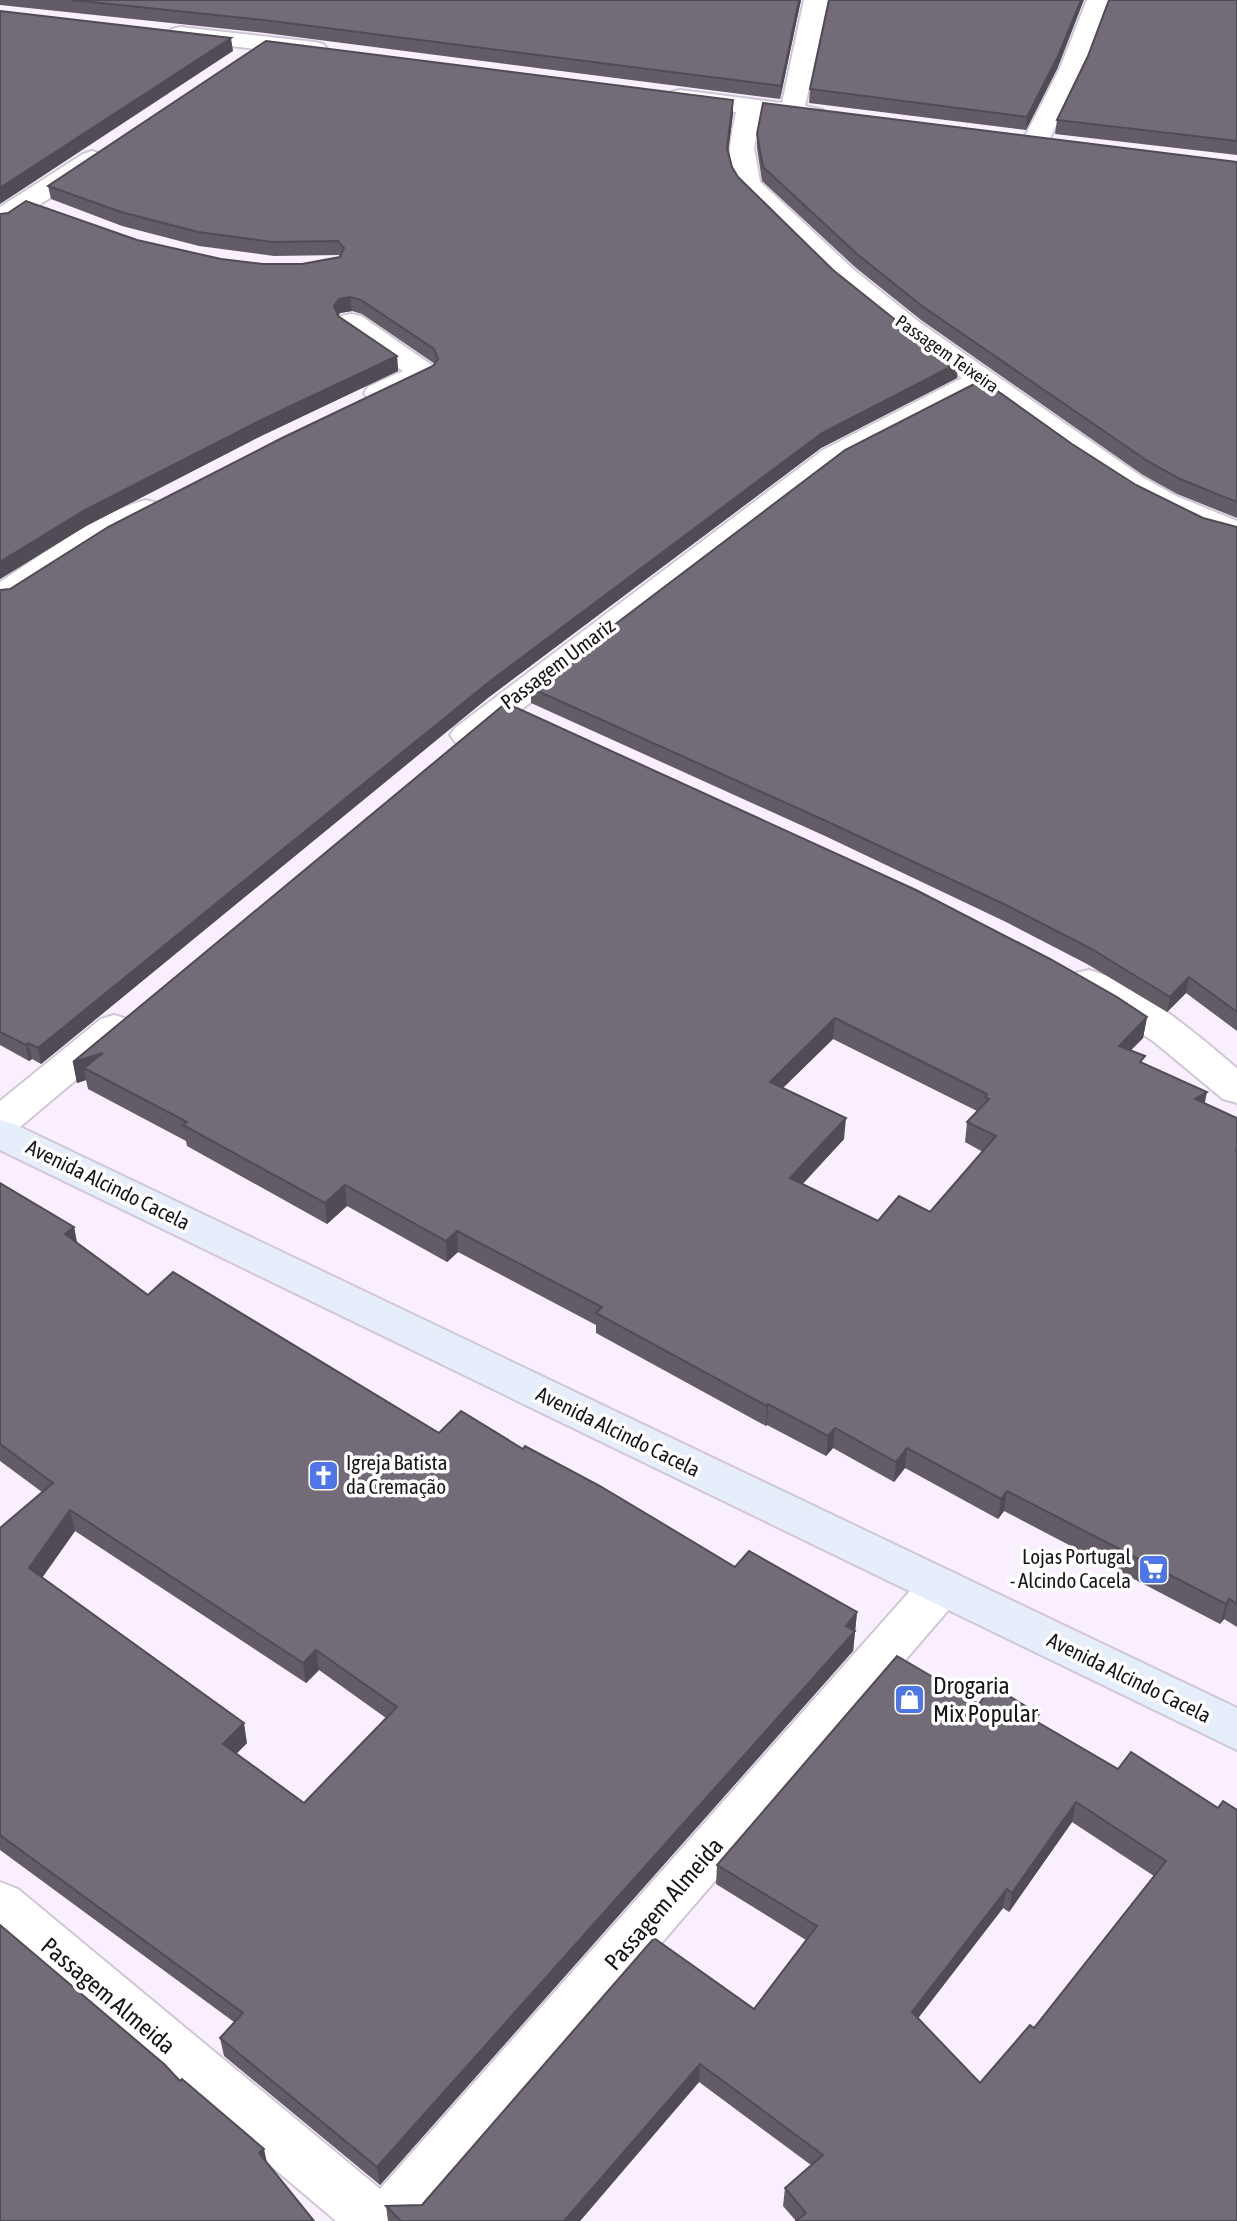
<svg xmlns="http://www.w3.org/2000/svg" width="1237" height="2221" font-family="'Asap Condensed',sans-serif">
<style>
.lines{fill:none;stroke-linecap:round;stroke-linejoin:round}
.minor-casing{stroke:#d0c7d6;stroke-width:4}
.secondary-casing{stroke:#d0c7d6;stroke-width:4}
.minor{fill:#fff;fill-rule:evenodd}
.secondary{fill:#e7eefb;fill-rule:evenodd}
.wall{fill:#635c67;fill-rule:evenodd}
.shaded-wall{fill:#504b54}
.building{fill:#736b78;stroke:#504b54;stroke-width:2;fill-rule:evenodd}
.labels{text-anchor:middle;stroke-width:7;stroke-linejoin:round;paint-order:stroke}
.far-street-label{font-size:18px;fill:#19161b;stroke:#fff}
.street-label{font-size:21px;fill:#19161b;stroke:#fff}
.poi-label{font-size:21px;fill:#19161b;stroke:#fff;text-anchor:start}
.near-poi-label{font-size:24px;fill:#19161b;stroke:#fff;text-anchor:start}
.near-street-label{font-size:24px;fill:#19161b;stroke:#fff}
</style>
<rect width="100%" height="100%" fill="#f9efff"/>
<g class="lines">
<defs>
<g id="minor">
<path d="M804,0H828L805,106L823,110L826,115L823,120L814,122L760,115L754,148L760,182L854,270L919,322L1142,477L1176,496L1237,521V541C1142,518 1059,446 981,391L843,462L479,742L467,745L455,742L450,735L455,728L823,450L962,378L899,334L834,282L739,189C724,167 731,136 736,112L680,104L671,102L668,97L671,92L680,90L782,103Z"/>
<path d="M1087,0H1111L1084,68L1048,142L1044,147L1035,150L1026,147L1022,142L1060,68Z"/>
<path d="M180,27L315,42L323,44L327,49L323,54L315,56L172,39L168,34L172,29Z"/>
<path d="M92,151L101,154L105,159L101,164L9,225L0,227V207L83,154Z"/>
<path d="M351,314L361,316L433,366L437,372L433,378C413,387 390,404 368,399L364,393L368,387L403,371L341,328L337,322L341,316Z"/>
<path d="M146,500L157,503L161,509L157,515L109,540L11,602L0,604V582C41,556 100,511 146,500Z"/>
<path d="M1089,970C1135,982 1197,1034 1233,1065L1237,1068V1103L1223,1099L1153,1041L1076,991L1071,982L1076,973Z"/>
<path d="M114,1015L127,1019L133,1028L127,1037L14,1132L0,1136V1101L101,1019Z"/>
<path d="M941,1568L957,1574L964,1587L957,1600L422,2221H336L0,1936V1882L18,1889L380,2189L925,1574Z"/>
</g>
<path id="secondary" d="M0,1120L14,1124L1237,1708V1750L0,1150Z"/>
</defs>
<use href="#minor" class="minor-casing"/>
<use href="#secondary" class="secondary-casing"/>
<use href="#minor" class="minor"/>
<use href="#secondary" class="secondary"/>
</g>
<g class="wall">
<path d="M0,0H801L780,99L265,33L0,5Z"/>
<path d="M1237,0V155L1055,134L1057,120L1088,56Z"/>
<path d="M1058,67L1026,130L809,103L810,89Z"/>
<path d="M733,100V113L728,151L732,167L738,177L833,270L898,322L958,363L957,378L821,448L489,697L41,1064L32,1059L29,1061L0,1045V590L10,589L433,366L435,364L362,314L352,311L340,313L338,316L397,356L398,371L261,436L86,526L0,579V214L137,240L221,259L263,264H302L340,257L339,255L274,256L199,246L122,226L51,199L48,186Z"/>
<path d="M757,134L1237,162V518L1177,494L1143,475L921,320L856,268L762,181L757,148Z"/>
<path d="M1072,444L1136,485L1203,518L1237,527V1031L1186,993L1167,1012L1087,964L1006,922L825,836L531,703V688Z"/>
<path d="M506,703L1147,1017L1143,1038L1131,1050L1143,1063L1205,1104L1237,1118V1627L1224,1619L1220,1624L1004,1511L998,1519L905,1468L894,1482L833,1448L826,1456L767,1425L766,1426L596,1333V1325L458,1252L447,1262L347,1206L327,1224L187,1146L186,1141L88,1089L86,1080L77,1083L73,1062ZM833,1039L977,1111L967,1122L965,1142L983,1152L930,1212L878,1221L802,1184L844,1139L783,1088Z"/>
<path d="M0,1183L74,1227L77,1243L148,1295L439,1433L523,1449L735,1567L857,1612L853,1651L380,2185L224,2056L220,2038L234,2022L0,1850V1528L42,1492L0,1461ZM75,1531L306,1683L319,1670L386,1718L304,1803L236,1754L247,1743L42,1578Z"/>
<path d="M979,1704L1037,1722L1118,1769L1218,1808L1237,2221H796L783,2206L785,2188L811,2165L699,2082L580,2221H388L386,2206L422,2205L754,2009L806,1940L716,1884L717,1865ZM1072,1822L1154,1876L1034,2028L980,2083L918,2018L1003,1908L1009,1912Z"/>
</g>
<g class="shaded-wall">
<path d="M799,0H801L780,99L781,86Z"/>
<path d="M1081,0H1084L1058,67L1026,130L1027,117Z"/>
<path d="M231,38L233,51L0,204V188Z"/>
<path d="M733,100V113L727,161V148Z"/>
<path d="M350,297L352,311L340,313L335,321L334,306L339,299Z"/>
<path d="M397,356L398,371L261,436L86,526L0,579V562L83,511L259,421Z"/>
<path d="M958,363L957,378L821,448L489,697L41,1064L38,1048L489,682L822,433Z"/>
<path d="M1189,977L1186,993L1167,1012L1170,997Z"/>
<path d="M1147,1017L1143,1038L1115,1066L1119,1046Z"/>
<path d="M835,1018L833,1039L768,1102L770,1082Z"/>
<path d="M28,1043L32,1059L29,1061L26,1045Z"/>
<path d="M103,1053L84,1068L86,1080L77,1083L73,1062Z"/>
<path d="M1207,1092L1203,1112L1195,1099Z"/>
<path d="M846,1118L844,1139L789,1199L790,1178Z"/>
<path d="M345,1185L347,1206L327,1224L325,1203Z"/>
<path d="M74,1227L78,1248L65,1234Z"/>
<path d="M457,1231L458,1252L447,1262L446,1241Z"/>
<path d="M768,1404L767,1425L766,1426L767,1406Z"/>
<path d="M835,1428L833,1448L826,1456L828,1436Z"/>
<path d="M907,1448L905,1468L894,1482L896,1462Z"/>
<path d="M1007,1491L1004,1511L998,1519L1001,1499Z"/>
<path d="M70,1510L75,1531L34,1589L29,1568Z"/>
<path d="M1229,1599L1224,1619L1220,1624L1226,1604Z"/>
<path d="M857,1612L853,1651L380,2185L377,2167L846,1626Z"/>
<path d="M316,1650L319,1670L306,1683L303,1663Z"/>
<path d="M244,1723L247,1743L226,1764L223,1744Z"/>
<path d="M1076,1802L1072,1822L1009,1912L1012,1893Z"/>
<path d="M1007,1889L1003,1908L909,2030L912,2012Z"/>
<path d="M700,2064L699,2082L580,2221H564Z"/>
<path d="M264,2149L268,2167L259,2153Z"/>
</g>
<g class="building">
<path d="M72,0H799L781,86L264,20Z"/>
<path d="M829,0H1081L1059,54L1027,117L810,89Z"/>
<path d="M1109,0H1237V141L1057,120L1088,56Z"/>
<path d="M0,11L231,38L0,188Z"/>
<path d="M266,41L733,100L727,148L732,167L738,177L833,270L898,322L958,363L822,433L489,682L38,1048L28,1043L26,1045L0,1032V590L10,589L108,527L282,438L433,366L438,359L434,349L361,300L350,297L339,299L334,306L338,316L397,356L259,421L83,511L0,562V214L8,213L26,201L137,240L221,259L263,264H302L340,257L344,248L338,241L272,242L198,232L121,212L48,186Z"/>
<path d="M763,103L1237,162V502L1180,479L1146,460L922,306L857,254L763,167L757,134Z"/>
<path d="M982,380L1072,444L1136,485L1203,518L1237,527V1012L1189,977L1170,997L1090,948L1008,906L826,821L531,688L845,450Z"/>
<path d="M506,703L916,890L1050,959L1117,997L1147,1017L1119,1046L1145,1056L1140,1062L1207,1092L1195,1099L1237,1118V1148L1236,1150L1237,1151V1604L1229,1599L1226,1604L1007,1491L1001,1499L907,1448L896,1462L835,1428L828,1436L768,1404L767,1406L596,1313L602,1307L457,1231L446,1241L345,1185L325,1203L183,1125L187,1122L84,1068L103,1053L73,1062ZM835,1018L987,1094L985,1097L989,1099L967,1122L996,1136L930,1212L899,1196L878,1221L790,1178L846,1118L770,1082Z"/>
<path d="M0,1183L74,1227L65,1234L148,1295L173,1272L439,1433L461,1411L523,1449L525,1446L600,1486L735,1567L749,1551L857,1612L846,1626L855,1631L377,2167L220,2038L243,2013L0,1835V1528L53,1483L0,1444ZM70,1510L303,1663L316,1650L397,1707L304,1803L223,1744L244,1723L29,1568Z"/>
<path d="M897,1656L979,1704L992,1686L1039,1714L1034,1720L1118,1769L1131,1752L1218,1808L1223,1801L1237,1810V2221H796L806,2213L785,2188L823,2155L700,2064L564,2221H401L386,2206L422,2205L654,1938L754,2009L817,1926L717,1865ZM1076,1802L1166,1861L1034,2028L1030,2025L980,2083L912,2012L1007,1889L1012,1893Z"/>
<path d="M0,1925L164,2064L180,2081L182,2079L264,2149L259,2153L314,2221H0Z"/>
</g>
<defs>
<symbol id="church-square" viewBox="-11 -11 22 22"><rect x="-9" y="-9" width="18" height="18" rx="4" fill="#4f76e9" stroke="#fff"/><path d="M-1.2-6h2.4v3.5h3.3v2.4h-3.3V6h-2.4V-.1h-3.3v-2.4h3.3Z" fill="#fff"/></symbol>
<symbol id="supermarket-square" viewBox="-11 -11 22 22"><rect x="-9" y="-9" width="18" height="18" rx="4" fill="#4f76e9" stroke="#fff"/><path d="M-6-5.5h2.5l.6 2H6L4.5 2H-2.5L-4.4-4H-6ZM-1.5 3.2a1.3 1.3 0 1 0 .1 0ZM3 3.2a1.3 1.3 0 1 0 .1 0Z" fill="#fff"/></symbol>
<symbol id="shop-square" viewBox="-11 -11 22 22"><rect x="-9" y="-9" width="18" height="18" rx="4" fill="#4f76e9" stroke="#fff"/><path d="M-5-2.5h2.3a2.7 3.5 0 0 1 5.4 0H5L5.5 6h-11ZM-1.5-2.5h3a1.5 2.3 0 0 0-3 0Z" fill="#fff"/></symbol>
</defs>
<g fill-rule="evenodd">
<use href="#church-square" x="306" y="1458" width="35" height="35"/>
<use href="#supermarket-square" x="1136" y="1552" width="35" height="35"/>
<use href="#shop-square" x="892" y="1682" width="35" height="35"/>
</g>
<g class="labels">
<g class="far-street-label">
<text transform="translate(947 354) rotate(35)" y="6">Passagem Teixeira</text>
</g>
<g class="street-label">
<text transform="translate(558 664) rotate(-37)" y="7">Passagem Umariz</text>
<text transform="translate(108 1185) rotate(26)" y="7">Avenida Alcindo Cacela</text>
<text transform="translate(618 1432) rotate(26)" y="7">Avenida Alcindo Cacela</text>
<text transform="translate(1129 1678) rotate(26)" y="7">Avenida Alcindo Cacela</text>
</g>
<g class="poi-label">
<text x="346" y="1470">Igreja Batista<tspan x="346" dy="24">da Cremação</tspan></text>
<text x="1131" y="1564" text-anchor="end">Lojas Portugal<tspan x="1131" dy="24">- Alcindo Cacela</tspan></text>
</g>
<g class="near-poi-label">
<text x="933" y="1694">Drogaria<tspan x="933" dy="28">Mix Popular</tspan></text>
</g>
<g class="near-street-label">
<text transform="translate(664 1904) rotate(-49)" y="8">Passagem Almeida</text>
<text transform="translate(108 1996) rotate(40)" y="8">Passagem Almeida</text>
</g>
</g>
</svg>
